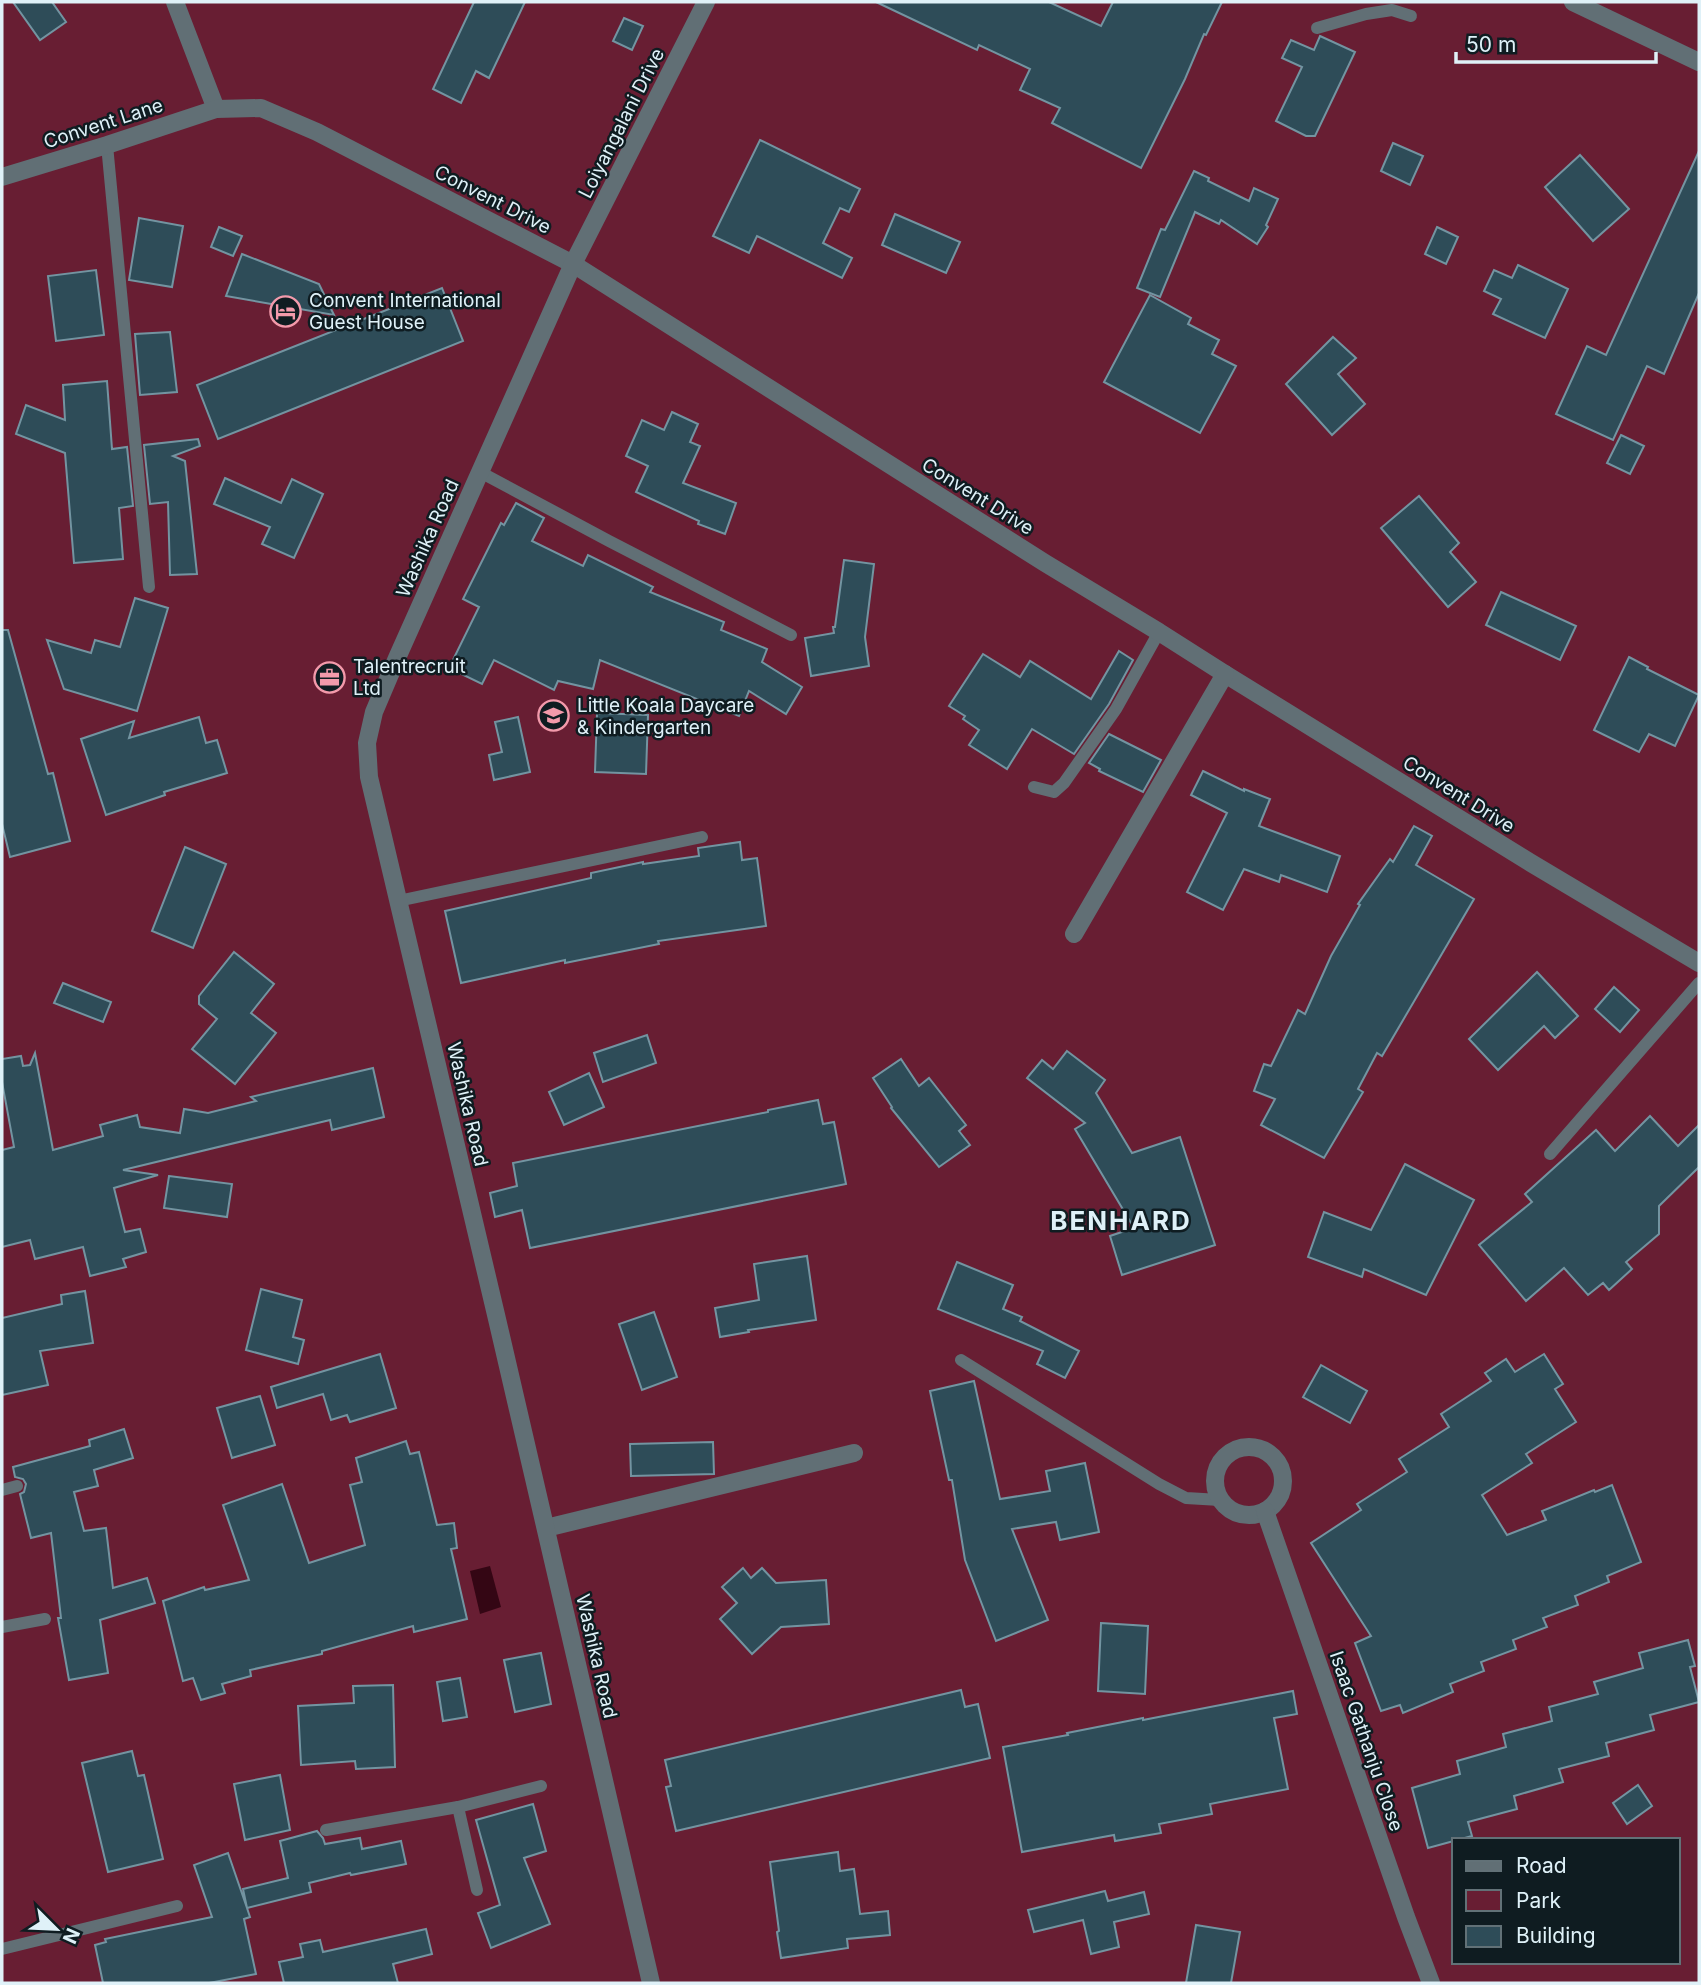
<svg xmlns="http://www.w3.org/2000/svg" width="1701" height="1985" font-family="Inter,sans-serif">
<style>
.green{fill:#681e33;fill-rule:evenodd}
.water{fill:#340614}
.building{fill:#2e4c58;stroke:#7394a1;stroke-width:2}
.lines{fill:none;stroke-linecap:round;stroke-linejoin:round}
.service{stroke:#616f75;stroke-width:12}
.minor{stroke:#616f75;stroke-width:18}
.labels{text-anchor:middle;stroke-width:5;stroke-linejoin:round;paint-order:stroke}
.street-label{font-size:19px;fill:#dff1f8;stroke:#0f1c21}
.poi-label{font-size:19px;fill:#dff1f8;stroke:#0f1c21;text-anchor:start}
.district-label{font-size:26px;font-weight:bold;letter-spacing:2px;fill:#dff1f8;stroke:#0f1c21}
</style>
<rect width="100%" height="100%" fill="#183742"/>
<path class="green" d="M2,2H1699V1983H2ZM1454,1840H1678V1962H1454Z"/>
<path class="water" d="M490,1566L501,1607L480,1614L470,1571Z"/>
<g class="building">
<path d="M13,2H52L66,22L40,40Z"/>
<path d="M474,2H525L489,78L476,71L461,103L433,89Z"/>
<path d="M876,2H1049L1101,26L1113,2H1222L1206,35L1204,34L1185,79L1141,168L1052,123L1060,108L1020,90L1030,69L979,45L977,50Z"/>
<path d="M624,18L643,26L632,50L613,41Z"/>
<path d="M1320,36L1355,52L1315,136H1306L1276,121L1302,67L1282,58L1291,40L1314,50Z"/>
<path d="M760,140L860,189L849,212L840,208L823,243L852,258L842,278L757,236L749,253L713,236Z"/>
<path d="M1393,143L1423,156L1410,185L1381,171Z"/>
<path d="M1699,151V293L1664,374L1647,366L1613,440L1556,414L1587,346L1606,355Z"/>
<path d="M1580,155L1629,209L1593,241L1545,187Z"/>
<path d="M1194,171L1209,178L1208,181L1249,201L1254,188L1278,199L1266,225L1268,227L1257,244L1221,220L1219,224L1195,212L1160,297L1137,288L1161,229L1165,230Z"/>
<path d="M895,214L960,242L946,273L882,245Z"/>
<path d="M139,218L183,226L172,287L129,280Z"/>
<path d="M219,227L242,236L233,256L211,247Z"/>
<path d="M1437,227L1458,237L1446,264L1425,254Z"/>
<path d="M242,254L319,284L334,315L226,296Z"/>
<path d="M1518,265L1568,289L1545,338L1493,314L1501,299L1484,291L1494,270L1512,278Z"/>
<path d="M96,270L104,335L56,341L48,276Z"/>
<path d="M442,288L463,341L218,439L197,385Z"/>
<path d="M1150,295L1191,318L1188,324L1219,340L1212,354L1236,366L1200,433L1104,382Z"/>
<path d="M170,332L177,392L140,395L135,334Z"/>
<path d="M1333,337L1356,358L1338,374L1365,404L1332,435L1286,384Z"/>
<path d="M107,381L112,449L127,447L133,506L119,508L123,559L74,563L65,453L16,434L26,405L65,420L63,385Z"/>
<path d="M672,412L698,424L690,442L700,446L683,483L736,503L725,534L698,524L699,521L636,492L648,466L626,456L642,420L664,430Z"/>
<path d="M1621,435L1644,446L1630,474L1607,463Z"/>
<path d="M198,439L200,446L173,456L185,461L197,574L170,575L168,502L150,504L144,445Z"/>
<path d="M225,478L281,503L292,479L323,494L294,558L262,544L270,527L214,504Z"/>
<path d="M1419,496L1459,543L1450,552L1476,582L1448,607L1381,528Z"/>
<path d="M516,503L544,518L532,541L583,566L588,555L653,587L650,592L724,622L721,630L767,649L762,662L802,687L786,714L749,691L739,716L600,660L593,689L558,681L554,690L494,660L482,684L449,668L479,607L463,599L501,523L504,525Z"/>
<path d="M844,560L874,564L865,637L869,666L811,676L805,638L834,633L833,627H835Z"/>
<path d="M1501,592L1576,626L1560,660L1486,625Z"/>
<path d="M135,598L168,608L137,711L64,689L47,640L91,653L95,640L120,647Z"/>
<path d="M2,630H8L48,774L53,773L70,841L10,857L2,824Z"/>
<path d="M1119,651L1133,660L1109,704L1074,754L1032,729L1007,769L969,745L979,730L963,719L965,716L949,706L983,654L1020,677L1030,661L1091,699Z"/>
<path d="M1629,657L1648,667L1647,669L1699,695L1675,746L1649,734L1639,752L1594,730Z"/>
<path d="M597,713L648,715L646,774L595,772Z"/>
<path d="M199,717L206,743L217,740L227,773L164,792L165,795L106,815L81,739L134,721L129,738Z"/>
<path d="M518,717L530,772L494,780L489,755L502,752L495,722Z"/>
<path d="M1109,734L1161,760L1143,792L1099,771L1100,769L1089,763Z"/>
<path d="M1203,771L1244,791V789L1270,799L1259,826L1340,856L1327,892L1281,875L1279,882L1244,869L1223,910L1187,892L1227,813L1191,795Z"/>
<path d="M1414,826L1432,836L1416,865L1474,899L1382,1056L1377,1053L1358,1089L1363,1092L1324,1158L1261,1125L1275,1099L1254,1091L1264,1064L1271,1066L1298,1010L1305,1014L1331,956L1360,905L1358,904L1390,859L1393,862Z"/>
<path d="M740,842L742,860L757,858L766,926L658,941L659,944L565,963V960L461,983L445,911L591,878V873L643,862V864L699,856L698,848Z"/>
<path d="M185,847L226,864L193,948L152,931Z"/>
<path d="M234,952L274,984L251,1013L276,1033L235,1084L192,1049L217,1019L199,1004V996Z"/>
<path d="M1537,972L1578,1016L1555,1038L1544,1026L1498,1070L1469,1039Z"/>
<path d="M63,983L111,1002L103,1022L54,1003Z"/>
<path d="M1614,987L1639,1010L1620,1032L1595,1009Z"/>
<path d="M647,1035L656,1063L603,1082L594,1053Z"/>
<path d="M1067,1051L1105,1080L1096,1093L1132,1153L1180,1137L1215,1245L1122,1275L1110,1236L1134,1228L1075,1129L1085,1123L1027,1078L1042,1060L1053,1069Z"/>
<path d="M35,1053L53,1150L103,1136L100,1125L137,1115L140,1127L180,1133L184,1109L208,1113L256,1101L251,1097L373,1068L384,1117L332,1130L330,1120L123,1170L158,1175L114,1188L125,1232L140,1229L146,1252L123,1259L126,1267L90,1276L83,1247L35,1259L30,1240L2,1247V1150L14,1147L2,1082V1059L21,1056L23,1066L30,1065Z"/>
<path d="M901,1059L919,1086L929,1078L966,1125L959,1131L970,1145L939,1167L891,1108L892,1107L873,1078Z"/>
<path d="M589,1073L604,1107L564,1125L549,1092Z"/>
<path d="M818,1100L823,1124L834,1122L846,1184L530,1248L522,1210L495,1217L490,1193L517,1186L513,1163L768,1112V1110Z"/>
<path d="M1650,1116L1678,1146L1699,1125V1167L1659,1206V1234L1626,1262L1632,1269L1609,1290L1603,1283L1588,1295L1564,1268L1526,1301L1479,1245L1532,1202L1525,1194L1596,1130L1615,1151Z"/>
<path d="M1405,1164L1474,1200L1426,1295L1364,1269L1362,1277L1308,1257L1324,1212L1371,1230Z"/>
<path d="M169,1176L232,1184L227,1217L164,1208Z"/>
<path d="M807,1256L816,1320L748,1330L749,1332L720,1337L715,1308L759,1300L754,1264Z"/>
<path d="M957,1262L1013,1285L1003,1309L1022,1317L1020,1321L1079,1351L1065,1378L1037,1364L1043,1351L938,1309Z"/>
<path d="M261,1289L302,1300L293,1337L304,1340L298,1364L246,1350Z"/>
<path d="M85,1291L93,1343L40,1351L48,1385L2,1395V1318L62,1304L61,1295Z"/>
<path d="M654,1312L677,1377L642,1390L619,1324Z"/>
<path d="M380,1354L396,1408L350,1422L347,1415L331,1420L323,1394L277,1408L271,1387Z"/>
<path d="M1544,1354L1563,1384L1555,1389L1576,1422L1526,1454L1532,1463L1482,1495L1507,1535L1546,1520L1542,1511L1594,1490L1595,1492L1612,1485L1641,1562L1607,1576L1609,1582L1575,1596L1578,1605L1543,1618L1547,1627L1513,1640L1516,1649L1481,1662L1484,1671L1450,1684L1453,1692L1403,1713L1400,1705L1381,1711L1355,1643L1371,1636L1311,1543L1361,1510L1357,1504L1407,1472L1399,1459L1449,1427L1441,1414L1491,1381L1485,1373L1506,1359L1515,1372Z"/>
<path d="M1321,1365L1367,1391L1350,1423L1303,1397Z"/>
<path d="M974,1381L1000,1499L1050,1491L1046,1471L1085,1463L1099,1532L1060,1540L1056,1522L1012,1529L1048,1620L996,1641L965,1560L952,1480H949L930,1391Z"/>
<path d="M260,1396L275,1445L232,1458L217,1408Z"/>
<path d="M124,1429L133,1458L94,1470L98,1486L74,1492L84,1531L106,1528L113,1588L147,1578L155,1603L100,1620L108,1673L69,1680L58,1618H61L51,1533L31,1538L20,1494L24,1492L26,1484L23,1479L15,1477L13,1467L90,1446L89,1440Z"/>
<path d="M406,1441L410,1454L419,1452L437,1525L454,1523L457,1548L451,1549L467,1619L414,1632L413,1626L322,1651V1654L250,1670L251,1676L222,1684L225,1693L201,1700L193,1678L183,1681L163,1601L204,1587L205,1590L249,1580L223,1505L282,1484L309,1563L365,1545L350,1485L362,1482L356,1458Z"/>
<path d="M713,1442L714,1474L631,1476L630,1444Z"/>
<path d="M743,1568L751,1578L762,1568L776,1583L826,1580L829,1624L781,1627L752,1654L720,1619L737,1603L722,1587Z"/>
<path d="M1101,1623L1148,1626L1145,1694L1098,1691Z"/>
<path d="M1688,1640L1695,1666L1690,1667L1699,1702L1650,1715L1654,1730L1606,1743L1609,1756L1559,1769L1563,1782L1514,1796L1517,1809L1468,1822L1472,1836L1428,1848L1412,1788L1460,1774L1457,1761L1506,1747L1503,1734L1552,1721L1549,1707L1598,1694L1594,1682L1643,1668L1639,1653Z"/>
<path d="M541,1653L551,1704L515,1712L504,1660Z"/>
<path d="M460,1678L467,1717L443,1721L437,1682Z"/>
<path d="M393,1685L395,1767L356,1769L355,1761L301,1765L298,1706L354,1703L353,1686Z"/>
<path d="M961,1690L965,1707L978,1704L990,1758L676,1831L666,1787L671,1786L665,1760Z"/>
<path d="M1293,1691L1297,1714L1274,1718L1288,1789L1210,1804L1212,1814L1159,1824L1161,1833L1115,1841L1114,1835L1022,1852L1003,1747L1068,1735L1067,1733L1143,1718V1720Z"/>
<path d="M132,1751L138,1776L144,1775L163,1859L108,1872L82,1763Z"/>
<path d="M280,1775L290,1830L245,1840L234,1784Z"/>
<path d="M1638,1785L1652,1806L1627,1824L1613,1803Z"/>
<path d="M533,1804L546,1851L524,1858L550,1924L491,1948L478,1913L500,1905L476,1820Z"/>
<path d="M317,1831L323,1838L325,1844L360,1838L362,1849L401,1841L406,1864L351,1875L350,1873L309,1883L311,1892L247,1908L250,1917L244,1919L256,1974L209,1983H103L95,1945L106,1942L105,1939L212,1917L194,1865L228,1853L247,1908L243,1889L288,1878L280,1841Z"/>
<path d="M838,1852L840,1871L854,1869L860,1914L888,1911L890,1935L847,1939L848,1948L781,1958L777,1932L779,1931L770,1862Z"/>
<path d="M1105,1891L1108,1901L1144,1892L1149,1914L1114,1922L1119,1947L1091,1954L1083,1920L1034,1932L1028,1910Z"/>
<path d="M1196,1925L1240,1932L1231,1983H1186Z"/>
<path d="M426,1929L432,1954L393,1964L398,1983H284L279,1962L303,1957L300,1944L320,1940L323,1952Z"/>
</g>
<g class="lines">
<g class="service">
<path d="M1317,28L1366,14L1392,10L1411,16"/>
<path d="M107,145L149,587"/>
<path d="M480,472L609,541L791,635"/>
<path d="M1034,787L1054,792L1064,783L1116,709L1159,632"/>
<path d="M398,901L702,837"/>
<path d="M1550,1154L1699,983"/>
<path d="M961,1360L1159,1484L1186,1498L1220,1500"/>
<path d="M2,1490L17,1486"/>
<path d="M2,1627L45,1619"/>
<path d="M458,1807L477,1890"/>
<path d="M326,1830L458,1807L541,1786"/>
<path d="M2,1949L177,1906"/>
</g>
<g class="minor">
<path d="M175,2L216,109"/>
<path d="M1573,2L1699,62"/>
<path d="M2,177L107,145L216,109L261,108L317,132L573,264L1045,563L1159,632L1225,674L1531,863L1699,963"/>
<path d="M1074,934L1225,674"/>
<circle cx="1249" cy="1481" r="34"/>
<path d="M1265,1511L1406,1917L1431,1983"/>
<path d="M546,1528L854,1453"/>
<path d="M651,1983L497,1319L369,777L367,743L374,712L397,658L573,264L706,2"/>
</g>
</g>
<defs>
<symbol id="hotel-ring" viewBox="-11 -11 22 22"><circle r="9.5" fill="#0f1c21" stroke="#f39aab" stroke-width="1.5"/><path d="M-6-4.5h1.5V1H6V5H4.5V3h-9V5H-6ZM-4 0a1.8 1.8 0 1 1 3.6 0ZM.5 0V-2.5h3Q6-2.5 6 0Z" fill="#f39aab"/></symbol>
<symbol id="office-ring" viewBox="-11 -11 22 22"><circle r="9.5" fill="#0f1c21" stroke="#f39aab" stroke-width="1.5"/><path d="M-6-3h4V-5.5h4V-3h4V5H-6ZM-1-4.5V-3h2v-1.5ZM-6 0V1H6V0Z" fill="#f39aab"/></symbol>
<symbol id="school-ring" viewBox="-11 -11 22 22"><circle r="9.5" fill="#0f1c21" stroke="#f39aab" stroke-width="1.5"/><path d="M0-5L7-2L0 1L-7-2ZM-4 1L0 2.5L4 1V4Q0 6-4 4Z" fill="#f39aab"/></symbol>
</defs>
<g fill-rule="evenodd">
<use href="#hotel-ring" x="268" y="294" width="35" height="35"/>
<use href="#office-ring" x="312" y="660" width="35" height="35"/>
<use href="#school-ring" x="536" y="698" width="35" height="35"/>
</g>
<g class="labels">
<g class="street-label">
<text transform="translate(103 123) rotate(-18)" y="7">Convent Lane</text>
<text transform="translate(621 123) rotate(-63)" y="7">Loiyangalani Drive</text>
<text transform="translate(493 199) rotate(27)" y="7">Convent Drive</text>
<text transform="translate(978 496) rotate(32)" y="7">Convent Drive</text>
<text transform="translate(427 538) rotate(-66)" y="7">Washika Road</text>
<text transform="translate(1459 794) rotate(32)" y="7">Convent Drive</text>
<text transform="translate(468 1104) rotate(77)" y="7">Washika Road</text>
<text transform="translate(597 1656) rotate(77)" y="7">Washika Road</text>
<text transform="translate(1367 1741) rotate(71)" y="7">Isaac Gathanju Close</text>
</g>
<g class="poi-label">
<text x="309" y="307">Convent International<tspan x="309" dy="22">Guest House</tspan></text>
<text x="353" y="673">Talentrecruit<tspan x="353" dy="22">Ltd</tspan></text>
<text x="577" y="712">Little Koala Daycare<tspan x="577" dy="22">&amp; Kindergarten</tspan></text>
</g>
<g class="district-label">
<text x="1121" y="1230">BENHARD</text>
</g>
</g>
<rect width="1701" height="1985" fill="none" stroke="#dff1f8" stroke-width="7"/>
<rect x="1452" y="1838" width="228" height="126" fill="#0f1c21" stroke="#627177" stroke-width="2"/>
<rect x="1466" y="1861" width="35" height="10" fill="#616f75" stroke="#627177" stroke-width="2"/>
<text x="1516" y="1873" font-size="21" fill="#dff1f8">Road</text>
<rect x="1466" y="1890" width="35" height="21" fill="#681e33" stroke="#627177" stroke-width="2"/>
<text x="1516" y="1908" font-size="21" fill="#dff1f8">Park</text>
<rect x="1466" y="1926" width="35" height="21" fill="#2e4c58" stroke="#627177" stroke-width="2"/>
<text x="1516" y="1943" font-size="21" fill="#dff1f8">Building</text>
<g transform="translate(56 1929) rotate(114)" stroke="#0f1c21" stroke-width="5" paint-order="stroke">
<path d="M0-5L12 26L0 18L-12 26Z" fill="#dff1f8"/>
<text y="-10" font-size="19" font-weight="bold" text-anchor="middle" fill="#dff1f8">N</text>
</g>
<path d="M1456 52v10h200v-10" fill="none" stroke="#dff1f8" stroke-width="3.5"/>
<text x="1466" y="52" font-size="21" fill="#dff1f8" stroke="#0f1c21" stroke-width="5" paint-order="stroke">50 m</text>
</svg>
